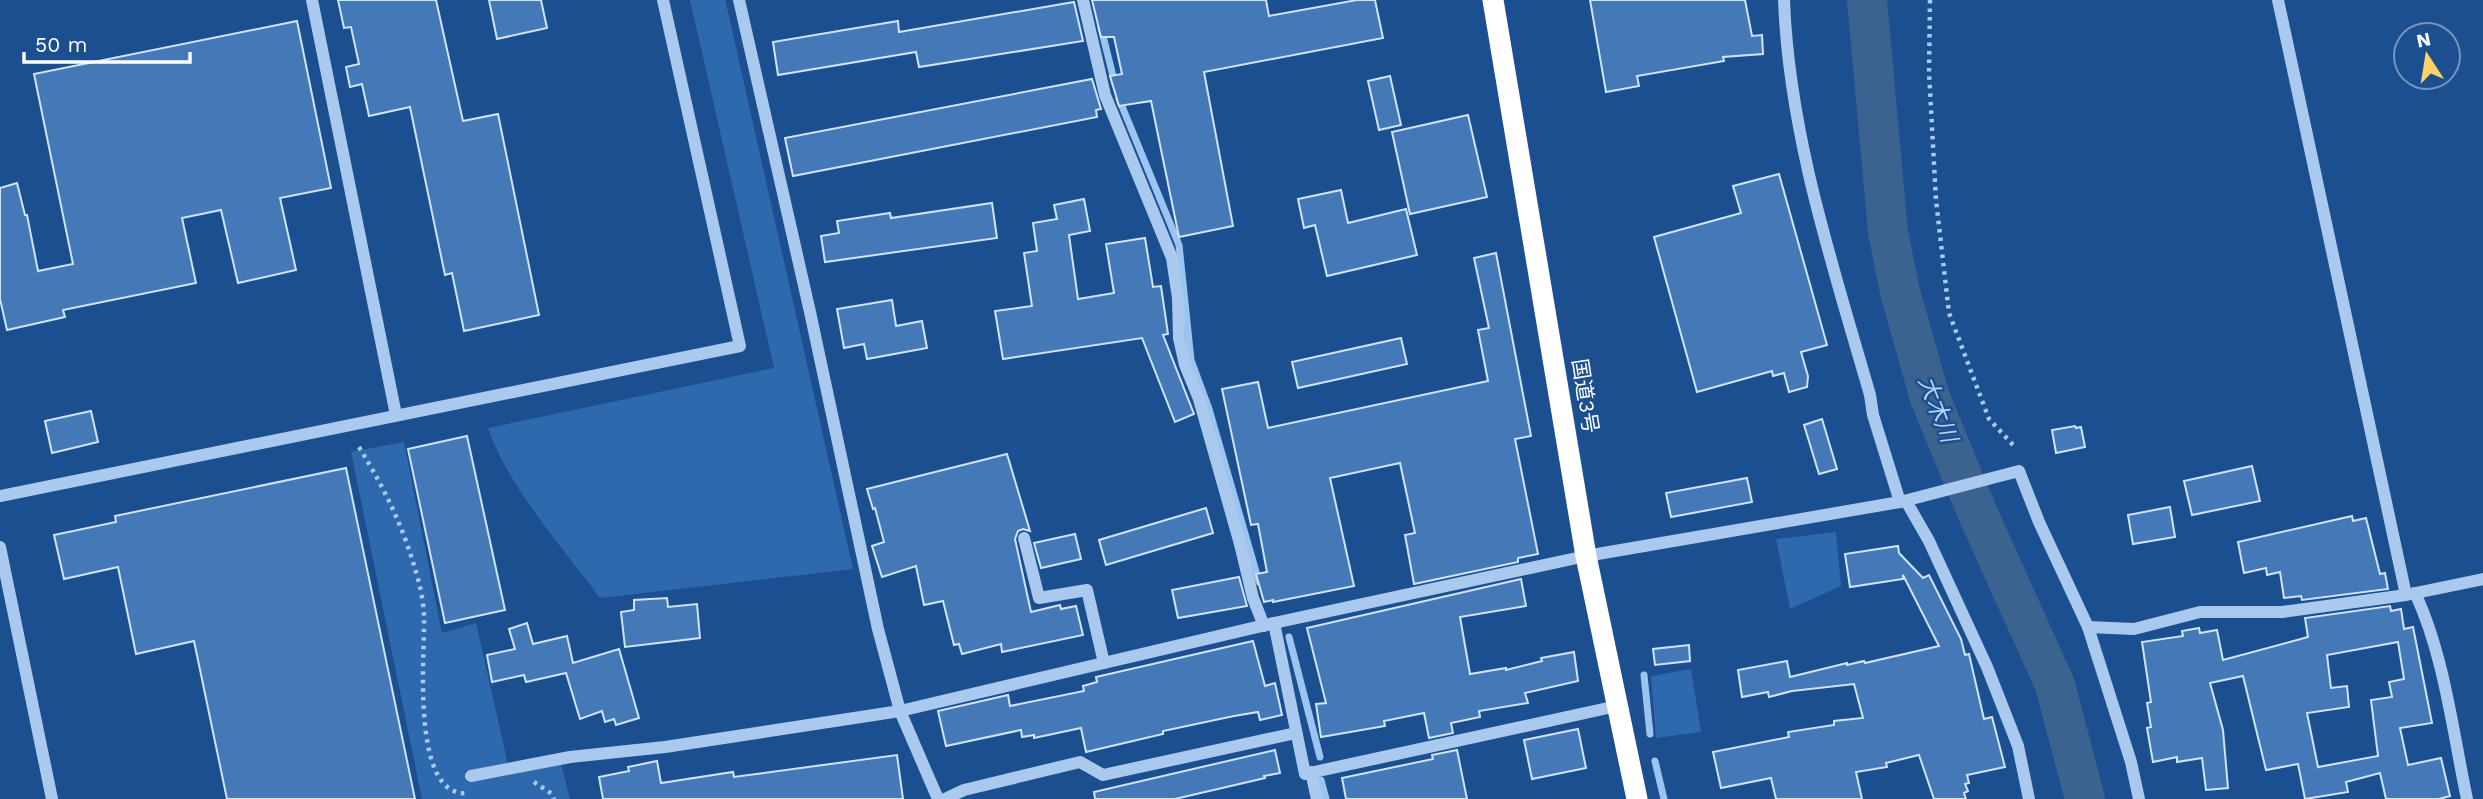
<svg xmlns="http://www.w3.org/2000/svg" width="2483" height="799" font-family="'Work Sans','Noto Sans JP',sans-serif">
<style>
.green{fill:#2e69ad}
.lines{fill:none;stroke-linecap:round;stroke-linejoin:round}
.stream{stroke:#9cc4f0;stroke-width:7}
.river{stroke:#3c6290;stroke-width:40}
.building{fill:#4478b7;stroke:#cfe3fa;stroke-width:2;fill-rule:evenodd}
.path{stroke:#a9c9ee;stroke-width:4.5;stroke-dasharray:3.5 5;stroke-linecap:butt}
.minor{stroke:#a9c9ee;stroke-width:12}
.highway{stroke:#fff;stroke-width:21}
.labels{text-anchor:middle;stroke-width:5;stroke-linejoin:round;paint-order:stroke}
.street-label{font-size:21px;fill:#fff;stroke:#1b4f8f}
.water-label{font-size:23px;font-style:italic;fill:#b5d3f5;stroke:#1b4f8f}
</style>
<rect width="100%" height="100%" fill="#1b4f8f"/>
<g class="green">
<path d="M690,0H725L726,3L853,569L600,598C563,548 508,487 488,428L774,368Z"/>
<path d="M404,442L442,633L476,623L508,764L465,771L467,782L561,764L570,799H422L351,452Z"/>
<path d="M1836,532L1841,586L1790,609L1776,539Z"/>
<path d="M1691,669L1701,732L1656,738L1651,676Z"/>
</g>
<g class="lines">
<g class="stream">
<path d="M1101,28L1115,84"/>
<path d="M1119,99L1179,245L1191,360L1209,409L1259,582"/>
<path d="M1289,637L1320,757"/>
<path d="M1644,675L1650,734"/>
<path d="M1655,761L1664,799"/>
<path d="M1321,780L1326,799"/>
</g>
<path class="river" d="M1867,0L1888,232L1900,292L1930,398L1978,514L2055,685L2085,799"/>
</g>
<g class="building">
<path d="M338,0H436L463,121L498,114L539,315L464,331L452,273L445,275L410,107L369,116L362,84L350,87L346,67L359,64L351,27L344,28Z"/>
<path d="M489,0H541L547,28L497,39Z"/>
<path d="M1092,0H1266L1269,16L1357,0H1375L1383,38L1204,72L1233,226L1179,237L1151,101L1119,106L1110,76L1122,74L1114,37H1101Z"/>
<path d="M1590,0H1745L1752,36L1762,35L1763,54L1723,57L1724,61L1637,76L1639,86L1606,92Z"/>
<path d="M1074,2L1083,41L919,67L916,52L778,75L773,42L898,21L899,32Z"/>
<path d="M297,21L331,188L280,198L296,270L238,283L221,210L182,218L196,283L63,310L65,317L7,330L0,299V188L17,183L25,215H27L38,271L73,264L34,74Z"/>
<path d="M1390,76L1401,125L1379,130L1368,81Z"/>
<path d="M1092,79L1101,109L1096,110L1097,117L793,176L785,138Z"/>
<path d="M1468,115L1487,197L1410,214L1392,132Z"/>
<path d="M1779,174L1827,345L1801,352L1808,376L1807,387L1789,392L1784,373L1773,376L1772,371L1697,392L1654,237L1741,213L1733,186Z"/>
<path d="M1341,190L1348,223L1406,209L1417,255L1327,276L1315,225L1304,228L1298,199Z"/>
<path d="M1084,199L1090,231L1069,235L1078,299L1114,293L1106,244L1145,238L1153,287L1161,286L1168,334L1163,335L1194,414L1175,422L1142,338L1003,359L995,311L1032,306L1024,253L1037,251L1033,223L1057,219L1054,205Z"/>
<path d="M992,203L997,238L825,262L821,236L839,233L837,221L890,213L891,218Z"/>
<path d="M1496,253L1531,436L1515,439L1538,554L1518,558V562L1414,584L1405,535L1415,533L1400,463L1330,478L1354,586L1273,602V600L1264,602L1256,574L1267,572L1258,524L1251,525L1222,389L1258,382L1268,428L1488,381L1478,330L1489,328L1474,258Z"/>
<path d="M892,300L896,326L922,321L927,348L867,359L864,344L844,348L837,309Z"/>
<path d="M1401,338L1407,364L1298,388L1292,362Z"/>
<path d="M91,411L98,442L52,453L45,421Z"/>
<path d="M1822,419L1837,469L1819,474L1804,425Z"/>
<path d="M2075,426L2076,428L2081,427L2085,447L2056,453L2052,430Z"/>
<path d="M467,436L505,610L445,623L408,449Z"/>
<path d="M1007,454L1030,531L1023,529L1018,531L1015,539L1031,612L1060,605L1061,609L1076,606L1083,635L1002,652L1001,644L962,654L959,644L954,645L943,601L924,605L916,566L882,577L872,546L884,542L875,508L873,509L867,489Z"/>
<path d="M2252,466L2260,501L2192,515L2184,481Z"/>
<path d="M346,468L415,799H227L194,641L136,654L118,567L64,579L54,535L116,522L115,516Z"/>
<path d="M1747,478L1752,502L1671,517L1666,493Z"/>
<path d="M2170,507L2175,537L2133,544L2128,515Z"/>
<path d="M1206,508L1213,533L1106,565L1099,540Z"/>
<path d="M2352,516L2353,521L2366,518L2380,574L2385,573L2388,589L2302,600L2301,596L2284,598L2280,572L2267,575L2266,568L2244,573L2238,542Z"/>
<path d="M1075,534L1081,559L1041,568L1034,543Z"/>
<path d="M1898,546L1899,553L1923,578L1929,575L1961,639L1965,655L1969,654L1984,719L1992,717L2005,767L1967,775L1969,783L1965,784L1968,791L1964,793L1966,799H1934L1919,755L1886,763L1887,767L1856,772L1862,799H1776L1771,778L1721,788L1713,752L1789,737L1788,732L1834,725V721L1863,718L1854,684L1792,691L1769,697L1768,692L1742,697L1738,670L1787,661L1790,677L1847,663V665L1864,661L1865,663L1939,646L1903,575V579L1850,587L1845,554Z"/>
<path d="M1239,577L1247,606L1178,618L1172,590Z"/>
<path d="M1521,579L1526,606L1460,617L1470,674L1506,668V670L1542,661L1541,658L1574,652L1578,681L1525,693L1528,703L1479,711L1480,717L1451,723L1453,733L1429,738L1424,713L1384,721L1385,726L1321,737L1316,704L1326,703L1307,628Z"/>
<path d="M667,598L668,607L697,604L700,638L625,647L621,612L634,610V600Z"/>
<path d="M2390,606L2391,611L2401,609L2404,629L2413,627L2432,723L2400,728L2408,765L2441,758L2450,796L2439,799H2386L2380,773L2346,782L2348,792L2305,799L2298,764L2266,770L2243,676L2210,683L2223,730L2228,788L2206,790L2202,758L2177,762V757L2153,762L2147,728L2151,727L2147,703L2151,702L2142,642L2183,636L2182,631L2199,628L2200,633L2217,630L2223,660L2308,637L2305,618ZM2398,642L2404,679L2389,682L2392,697L2371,700L2378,756L2318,767L2307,713L2349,707L2347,686L2331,688L2327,655Z"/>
<path d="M527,623L533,644L567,636L573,663L619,649L639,718L616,725L614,719L605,722L602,711L580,719L566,673L526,682L524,675L492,682L487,655L515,649L509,629Z"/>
<path d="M1253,641L1265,686L1275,683L1282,715L1260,720L1258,712L1234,716L1163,731V734L1086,752L1081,728L1034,738V735L1022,737L1021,730L946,746L938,711L1008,695L1010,706L1084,691L1083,686L1097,682L1096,677Z"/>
<path d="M1689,645L1690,661L1655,665L1653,649Z"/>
<path d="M1578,729L1586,768L1532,779L1524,740Z"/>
<path d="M1275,750L1280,773L1264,776L1265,778L1175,799H1095L1094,792Z"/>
<path d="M1457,750L1467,799H1346L1342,778L1433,759L1432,755Z"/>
<path d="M897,755L903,799H603L599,777L629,771L628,767L657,761L661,783L733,772L734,777Z"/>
</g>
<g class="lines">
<g class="path">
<path d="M1930,0L1929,72L1936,200L1949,313L1989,419L2014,446"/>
<path d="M359,447C387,493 405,530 419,583C422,594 424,608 424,619C425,653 410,799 468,793"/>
<path d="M534,782L552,794L554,799"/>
</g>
<g class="minor">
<path d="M312,0L396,415"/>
<path d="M739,0L810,312L878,629L900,711L938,799"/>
<path d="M1083,0L1105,95L1172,258L1178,298L1179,338L1185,365L1199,399L1240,544L1253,598L1264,626"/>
<path d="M1784,0C1789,135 1833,266 1870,395L1873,415L1900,502"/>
<path d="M2278,0L2406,595"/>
<path d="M0,496L740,346L663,0"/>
<path d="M1906,501L1929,541L1987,667L2018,746L2029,799"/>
<path d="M1024,538L1039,598L1087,590L1104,663"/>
<path d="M0,547L52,799"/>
<path d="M2415,593C2444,654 2453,733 2467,799"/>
<path d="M1274,623L1305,774L1617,706"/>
<path d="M2088,627L2134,629L2200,612H2282L2406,595L2483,579"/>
<path d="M1311,772L1317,799"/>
<path d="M471,776L570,757L665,747L900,711L1274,623L1586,556L1900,502L2019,471L2039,522L2088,627L2131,762L2139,799"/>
<path d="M945,799L964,790L1080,762L1103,775L1296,733"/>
</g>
<path class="highway" d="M1493,0L1586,556L1637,799"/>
</g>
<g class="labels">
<g class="street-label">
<text transform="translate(1585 396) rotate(81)" y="7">国道3号</text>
</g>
<g class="water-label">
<text transform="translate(1938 409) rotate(69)" y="8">大木川</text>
</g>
</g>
<g transform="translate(2427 56) rotate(348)"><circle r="33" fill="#1b4f8f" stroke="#7695bc" stroke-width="2"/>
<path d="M0-5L12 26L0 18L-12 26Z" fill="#ffd166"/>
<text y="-10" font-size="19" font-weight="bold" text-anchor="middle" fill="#ffffff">N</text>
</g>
<path d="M24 52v10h166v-10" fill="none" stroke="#ffffff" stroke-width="3.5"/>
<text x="35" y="52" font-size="21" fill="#ffffff" stroke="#1b4f8f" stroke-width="5" paint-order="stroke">50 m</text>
</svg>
